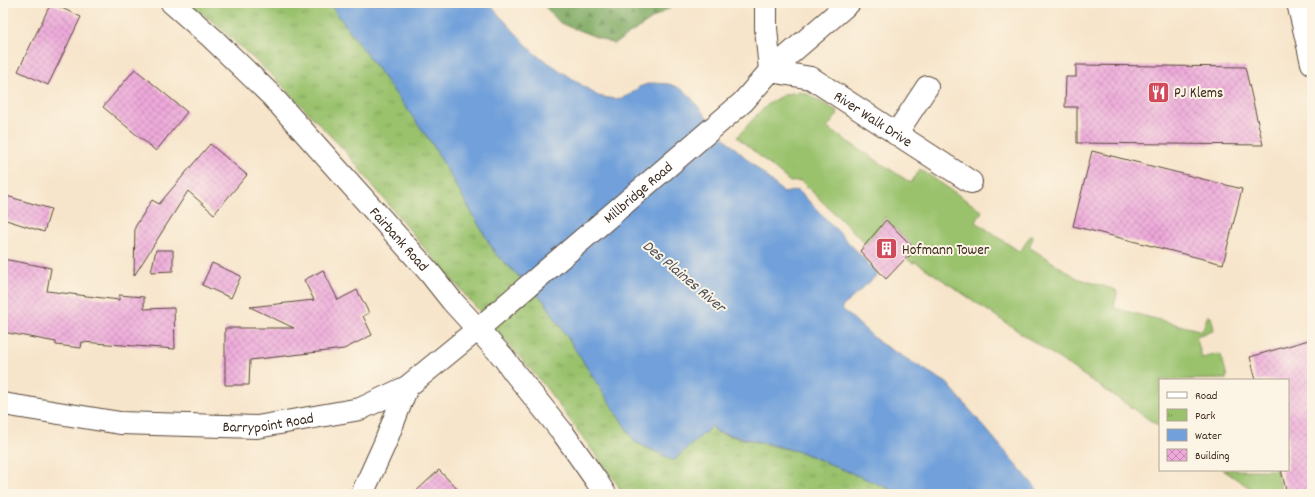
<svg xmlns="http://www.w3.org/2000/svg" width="1315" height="497" font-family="Dekko,sans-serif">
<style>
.grass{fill:#9ac26d;stroke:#6a7646}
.forest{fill:url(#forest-firs);stroke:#5b693f}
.park{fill:url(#park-tufts);stroke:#6a7646}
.water{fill:#71a0da;stroke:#56657c}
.building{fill:url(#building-cross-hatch)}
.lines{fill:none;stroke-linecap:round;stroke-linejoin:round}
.minor-casing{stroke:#574638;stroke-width:24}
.major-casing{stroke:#574638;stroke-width:24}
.minor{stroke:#fff;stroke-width:22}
.major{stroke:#fff;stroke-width:22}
.labels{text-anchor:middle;stroke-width:4;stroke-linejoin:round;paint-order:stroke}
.poi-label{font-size:15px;fill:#3b2a1e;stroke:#fcf5e5;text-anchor:start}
.street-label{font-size:15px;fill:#3b2a1e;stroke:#fcf5e5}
.water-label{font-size:16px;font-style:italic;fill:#4e5360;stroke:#fcf5e5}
</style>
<defs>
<pattern id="forest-firs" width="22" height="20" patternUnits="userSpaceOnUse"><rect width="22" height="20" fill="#7ba860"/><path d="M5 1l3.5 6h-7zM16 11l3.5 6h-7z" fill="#66894f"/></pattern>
<pattern id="park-tufts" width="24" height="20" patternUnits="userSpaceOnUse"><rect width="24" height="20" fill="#9ac26d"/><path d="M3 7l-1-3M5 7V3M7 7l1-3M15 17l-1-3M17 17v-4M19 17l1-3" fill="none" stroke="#7f9e59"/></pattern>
<pattern id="building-cross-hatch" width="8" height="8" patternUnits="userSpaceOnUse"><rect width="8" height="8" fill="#eea9db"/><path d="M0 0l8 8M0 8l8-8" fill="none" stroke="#c28ab1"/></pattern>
</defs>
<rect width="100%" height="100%" fill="#fcf5e5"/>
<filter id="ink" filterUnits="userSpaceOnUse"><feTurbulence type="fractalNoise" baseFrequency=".025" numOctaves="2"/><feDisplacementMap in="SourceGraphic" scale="8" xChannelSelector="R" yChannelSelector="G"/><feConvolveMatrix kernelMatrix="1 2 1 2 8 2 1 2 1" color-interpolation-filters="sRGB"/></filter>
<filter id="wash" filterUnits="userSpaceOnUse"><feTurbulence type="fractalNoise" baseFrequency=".012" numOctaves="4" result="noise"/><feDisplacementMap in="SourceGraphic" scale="16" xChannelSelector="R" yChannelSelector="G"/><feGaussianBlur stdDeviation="0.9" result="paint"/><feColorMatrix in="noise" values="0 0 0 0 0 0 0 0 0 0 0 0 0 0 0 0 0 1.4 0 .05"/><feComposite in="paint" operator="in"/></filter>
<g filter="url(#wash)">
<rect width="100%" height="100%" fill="#f7e5cb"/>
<g class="grass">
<path d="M798,92L807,94L837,111L838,114L827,128L911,183L920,169L982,211L976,222L1020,252L1030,236H1033V238L1029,247L1077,278L1116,290L1117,294L1114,308L1202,331L1208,315L1211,317L1214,329L1213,331L1196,336L1202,358L1218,354L1221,355L1227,376L1226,379L1160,380V427L916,262L912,263L906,258L915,254L916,249L890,224L887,218H884L883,223L866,244L801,181L790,182L737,137C755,118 770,94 798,92Z"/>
<path d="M1223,470H1276L1283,494H1259Z"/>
</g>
<path class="forest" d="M542,3H675V4L614,44L560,23Z"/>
<path class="park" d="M188,3H329L431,142L495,253L544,301L635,442L669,458L673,461L712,426L717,433L801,452L902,494H622L618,485L544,385L426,250L344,150L276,79L213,22Z"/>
<path class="water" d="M329,3H488L534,53L598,96L614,99L622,98L631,94L639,87L651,83L669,84L679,88L687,93L723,137L784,193L798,190L851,245L878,274L841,308L880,343L947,383L1041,494H902L801,452L717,432L712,426L673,461L669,458L635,442L544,301L495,253L431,142Z"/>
<g id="blocks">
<g class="building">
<path d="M51,3L81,17L48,85L18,71Z"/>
<path d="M1076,65L1245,67L1263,145L1077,143V107H1065L1066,77H1076Z"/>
<path d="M135,69L187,112L156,151L103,107Z"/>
<path d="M210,144L247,175L214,214L188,191L134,276L135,227L152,200L159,204Z"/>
<path d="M1092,151L1242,189L1223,264L1073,226Z"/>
<path d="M3,195L51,209L44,232L3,219Z"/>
<path d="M886,220L917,251L906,258L886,279L860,251Z"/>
<path d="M156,250H173V271L151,272Z"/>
<path d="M3,259L51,268L47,291L119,300V295L144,297V309L174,308L175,349L82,342L81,348L56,345V342L3,332Z"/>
<path d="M212,263L241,276L231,298L202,285Z"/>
<path d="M323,270L338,300L357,290L369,313L363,316L372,335L344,349L250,360L249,385H225V328H294L250,307L314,300L304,280Z"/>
<path d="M1312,339V494H1287L1281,470H1288V380H1256L1250,357Z"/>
<path d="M439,470L462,494H413Z"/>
</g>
</g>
</g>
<g filter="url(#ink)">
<use href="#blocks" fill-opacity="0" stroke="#574638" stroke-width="1"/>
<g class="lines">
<defs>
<g id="minor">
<path id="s1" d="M172,3L212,38L271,95L429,272L452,301L504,358L514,372L563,433L596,480L605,494"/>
<path d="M766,3V28L770,71"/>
<path id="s2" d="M770,71L811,78L971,182"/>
<path d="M896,134L927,87"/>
<path id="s3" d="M3,404L120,423L257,427L360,409L407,387L478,329L743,102L770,71L849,3"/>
<path d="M362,494L385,443L407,387"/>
</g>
<path id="major" d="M1298,3L1312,63"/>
</defs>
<use href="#minor" class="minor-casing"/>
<use href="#major" class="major-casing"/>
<use href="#minor" class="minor"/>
<use href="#major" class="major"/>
</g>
</g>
<defs>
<symbol id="restaurant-square" viewBox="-11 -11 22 22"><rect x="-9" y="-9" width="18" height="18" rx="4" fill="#d1495b" stroke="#fcf5e5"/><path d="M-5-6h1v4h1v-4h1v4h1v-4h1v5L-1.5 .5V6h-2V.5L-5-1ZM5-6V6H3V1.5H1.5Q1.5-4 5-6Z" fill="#fff"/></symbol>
<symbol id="building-square" viewBox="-11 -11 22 22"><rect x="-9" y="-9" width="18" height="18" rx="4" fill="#d1495b" stroke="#fcf5e5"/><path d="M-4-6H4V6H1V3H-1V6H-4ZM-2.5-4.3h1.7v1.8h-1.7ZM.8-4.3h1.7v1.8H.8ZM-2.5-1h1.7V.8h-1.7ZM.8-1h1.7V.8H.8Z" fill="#fff"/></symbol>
</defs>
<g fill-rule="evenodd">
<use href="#restaurant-square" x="1146" y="80" width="25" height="25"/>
<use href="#building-square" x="874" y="236" width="25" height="25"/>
</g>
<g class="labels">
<g class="poi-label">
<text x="1174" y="97">PJ Klems</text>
<text x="902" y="254">Hofmann Tower</text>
</g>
<g class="street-label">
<text dy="5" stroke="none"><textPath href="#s2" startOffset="116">River Walk Drive</textPath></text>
<text dy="5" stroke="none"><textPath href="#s3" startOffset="714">Millbridge Road</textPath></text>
<text dy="5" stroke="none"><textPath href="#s1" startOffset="328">Fairbank Road</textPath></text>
<text dy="5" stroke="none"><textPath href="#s3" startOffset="267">Barrypoint Road</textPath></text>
</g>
<g class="water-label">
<text transform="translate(685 275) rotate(40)" y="6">Des Plaines River</text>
</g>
</g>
<rect width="1315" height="497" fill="none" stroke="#fcf5e5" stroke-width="16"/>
<rect x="1159" y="379" width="130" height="92" fill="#fcf5e5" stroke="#afa495"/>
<rect x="1167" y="392" width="20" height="6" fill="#ffffff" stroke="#afa495"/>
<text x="1195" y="399" font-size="12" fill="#3b2a1e">Road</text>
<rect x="1167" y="409" width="20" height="12" fill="url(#park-tufts)" stroke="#afa495"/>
<text x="1195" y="419" font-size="12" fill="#3b2a1e">Park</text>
<rect x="1167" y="429" width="20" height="12" fill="#71a0da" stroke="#afa495"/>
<text x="1195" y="439" font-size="12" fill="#3b2a1e">Water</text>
<rect x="1167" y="449" width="20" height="12" fill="url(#building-cross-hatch)" stroke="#afa495"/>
<text x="1195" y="459" font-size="12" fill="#3b2a1e">Building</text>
</svg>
